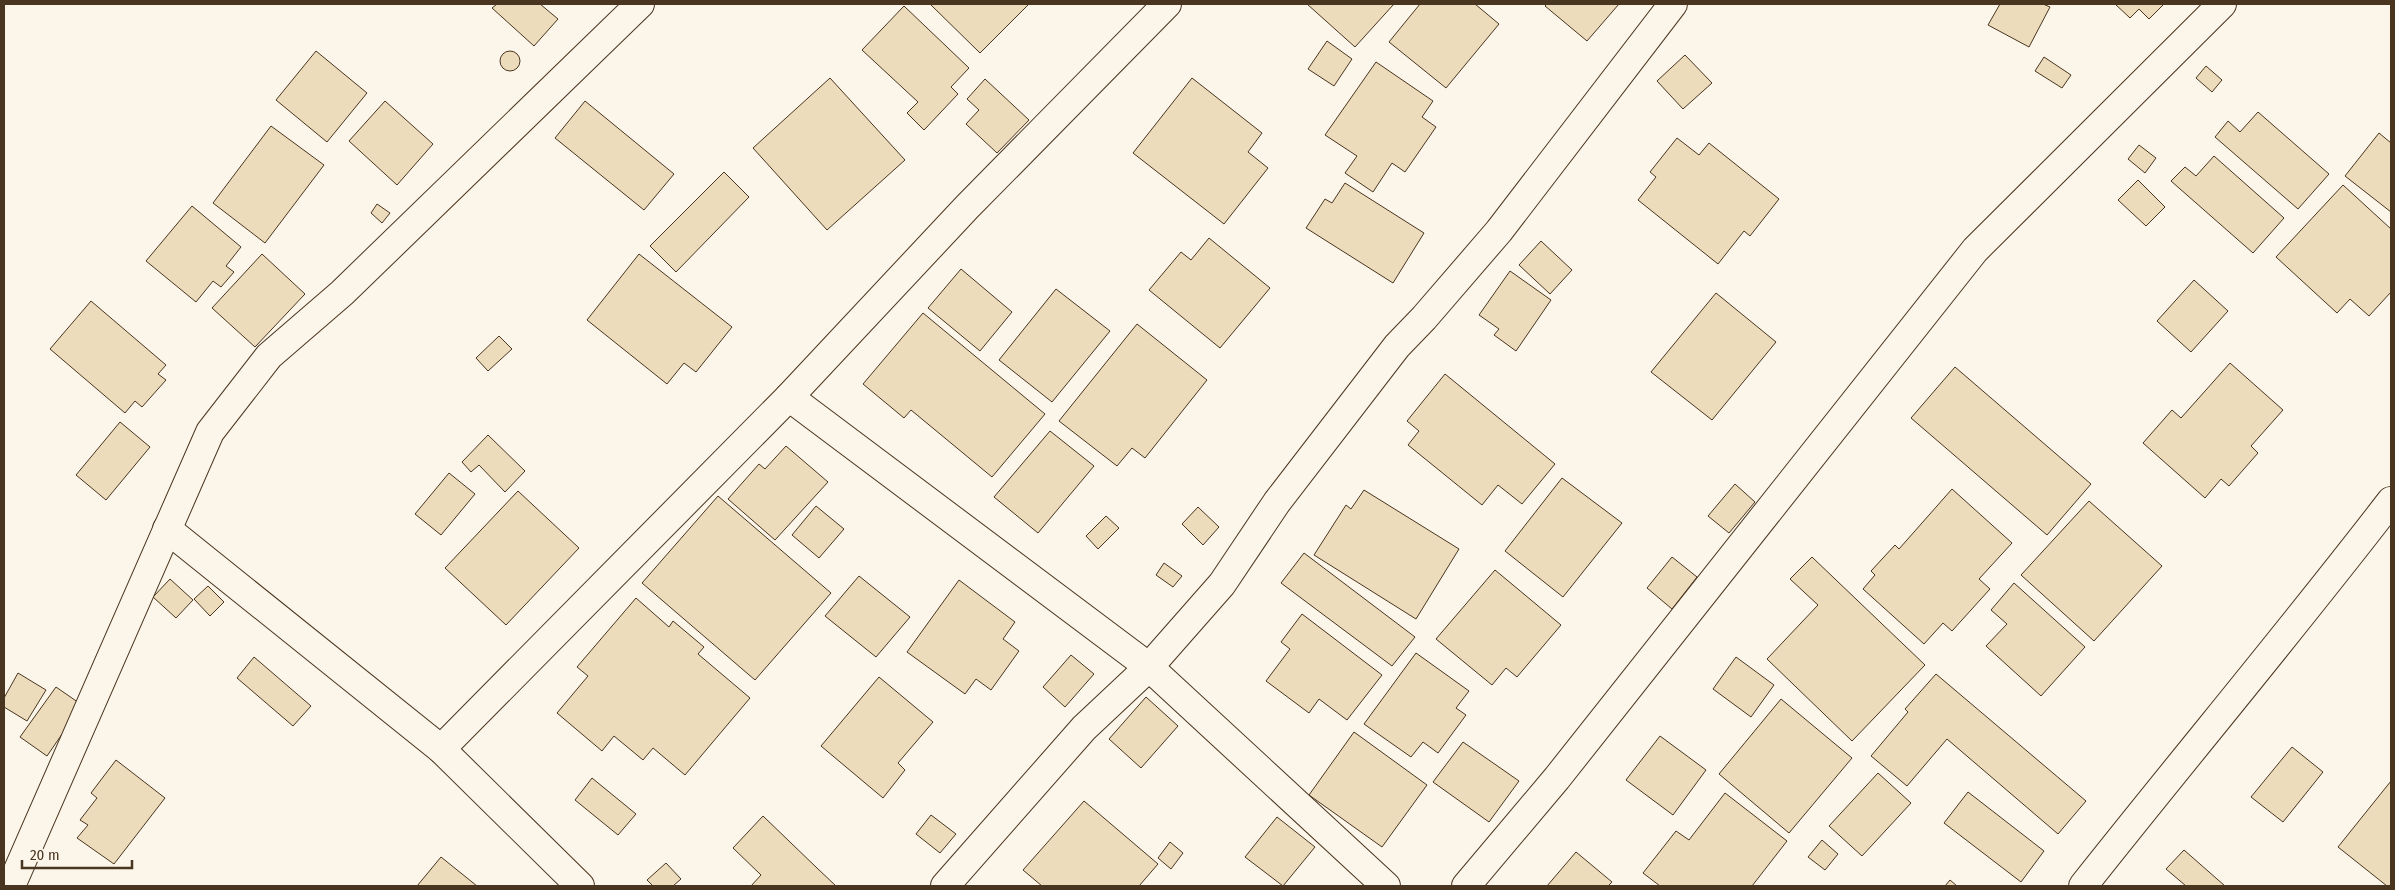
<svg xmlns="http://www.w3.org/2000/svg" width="2395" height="890" font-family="'Fira Sans Condensed',sans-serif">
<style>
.building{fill:#ecdcbc;stroke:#4a3520}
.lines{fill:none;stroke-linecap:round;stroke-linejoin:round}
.minor-casing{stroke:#4a3520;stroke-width:30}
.minor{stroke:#fbf6e9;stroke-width:28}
</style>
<rect width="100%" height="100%" fill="#fbf6e9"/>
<g class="building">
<path d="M497,4H540L558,19L534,46L492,8Z"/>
<path d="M930,4H1029L980,53Z"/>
<path d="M1307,4H1394L1355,47Z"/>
<path d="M1420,4H1475L1499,24L1446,88L1389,42Z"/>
<path d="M1547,4H1619L1587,41L1545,6Z"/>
<path d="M2000,4H2043L2050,7L2029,47L1988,25Z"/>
<path d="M2115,4H2164L2149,19L2139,9L2130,18Z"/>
<path d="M904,6L969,68L951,87L958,94L924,130L907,113L918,102L862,50Z"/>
<path d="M1327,41L1352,59L1334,86L1308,69Z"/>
<path d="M316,51L367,93L327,142L276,100Z"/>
<circle cx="510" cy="61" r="10"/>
<path d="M1685,55L1712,83L1683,109L1657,81Z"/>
<path d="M2044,57L2071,75L2062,88L2035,71Z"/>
<path d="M1376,62L1433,101L1422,117L1436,127L1405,172L1392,163L1373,192L1345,173L1357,156L1325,135Z"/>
<path d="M2206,66L2222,80L2212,92L2196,78Z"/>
<path d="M830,78L905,160L827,230L753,148Z"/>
<path d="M1192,78L1262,133L1248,152L1268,168L1224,224L1133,153Z"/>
<path d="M985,79L1029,120L997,153L966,124L979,110L967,99Z"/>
<path d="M385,101L433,144L397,185L349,141Z"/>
<path d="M585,101L674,174L644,210L555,138Z"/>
<path d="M2258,112L2329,174L2298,209L2215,137L2228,121L2240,132Z"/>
<path d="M271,126L324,165L265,243L213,203Z"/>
<path d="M2379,133L2391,143V212L2345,176Z"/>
<path d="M1677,138L1699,155L1709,143L1779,199L1750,236L1744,231L1718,264L1638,200L1656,177L1650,172Z"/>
<path d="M2139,145L2156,158L2145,173L2128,159Z"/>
<path d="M2214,156L2284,218L2253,253L2171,181L2185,167L2196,176Z"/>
<path d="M724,172L749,197L676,272L650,246Z"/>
<path d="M2138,180L2165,207L2146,226L2118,200Z"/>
<path d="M1345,183L1424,233L1393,283L1306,228L1325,199L1332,203Z"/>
<path d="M2343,185L2391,229V292L2369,316L2350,299L2337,313L2276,257Z"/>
<path d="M377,204L390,213L382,223L371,213Z"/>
<path d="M192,206L241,247L226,266L234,272L221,287L213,281L196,302L146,261Z"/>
<path d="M1209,238L1270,288L1220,348L1149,290L1181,252L1191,260Z"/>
<path d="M1541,241L1572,270L1550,294L1519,265Z"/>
<path d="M262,254L305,294L255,347L212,308Z"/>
<path d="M639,254L732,327L696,372L684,363L667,384L587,320Z"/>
<path d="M961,269L1012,312L980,351L928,308Z"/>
<path d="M1510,271L1551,300L1516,351L1494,335L1499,329L1479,315Z"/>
<path d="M2194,280L2228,311L2191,352L2157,321Z"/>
<path d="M1056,289L1110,331L1052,402L999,360Z"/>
<path d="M1716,293L1776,342L1712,420L1651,372Z"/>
<path d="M91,301L166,365L158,374L166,380L142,407L135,401L125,413L50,349Z"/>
<path d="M923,313L1045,414L992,477L911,410L904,418L863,384Z"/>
<path d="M1137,324L1207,380L1145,458L1132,448L1117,466L1059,421Z"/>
<path d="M499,336L512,349L488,371L476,358Z"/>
<path d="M2230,363L2283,410L2251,446L2258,453L2229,486L2221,479L2205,498L2143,443L2172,410L2181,418Z"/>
<path d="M1955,367L2091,484L2047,535L1911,418Z"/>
<path d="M1445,374L1555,464L1522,504L1498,485L1482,505L1408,445L1419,431L1407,421Z"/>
<path d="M120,422L150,447L106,500L76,475Z"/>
<path d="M1050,431L1094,466L1038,533L994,497Z"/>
<path d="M488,435L525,471L505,492L479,465L471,472L462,462Z"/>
<path d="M786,446L828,482L775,540L728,499L759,464L765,469Z"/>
<path d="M449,473L475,494L441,535L415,514Z"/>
<path d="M1562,478L1622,523L1563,597L1505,551Z"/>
<path d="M1735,484L1755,502L1729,533L1708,516Z"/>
<path d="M1952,489L2012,543L1979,579L1990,589L1952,631L1943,623L1924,644L1863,589L1875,575L1871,571L1895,545L1899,549Z"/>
<path d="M1364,490L1459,549L1416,619L1314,555L1346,505L1351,509Z"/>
<path d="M518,491L579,548L506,625L445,568Z"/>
<path d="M718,496L831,593L755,680L642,583Z"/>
<path d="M2089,501L2162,566L2094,641L2021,575Z"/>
<path d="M816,506L844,529L819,558L792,535Z"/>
<path d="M1198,507L1219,527L1203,545L1182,524Z"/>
<path d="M1106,516L1119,528L1098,549L1086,536Z"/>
<path d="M1304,553L1415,637L1392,666L1281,583Z"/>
<path d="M1672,557L1697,577L1672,609L1647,588Z"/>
<path d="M1812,557L1925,665L1852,741L1767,659L1818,605L1790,579Z"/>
<path d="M1164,563L1182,576L1173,587L1156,575Z"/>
<path d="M1495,570L1561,625L1517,677L1506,668L1492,685L1436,639Z"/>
<path d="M859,576L910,617L876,657L825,616Z"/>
<path d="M170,579L193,600L176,618L153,597Z"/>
<path d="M959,580L1015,622L1003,639L1019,651L991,690L976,679L965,694L907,652Z"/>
<path d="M2014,583L2085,647L2041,696L1986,646L2007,624L1991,610Z"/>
<path d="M208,586L224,602L210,616L194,599Z"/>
<path d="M636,598L669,627L673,621L704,647L698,654L750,698L685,775L653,748L643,760L614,736L602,751L557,713L588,676L577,667Z"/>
<path d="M1302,614L1382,675L1347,720L1319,699L1309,713L1266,681L1290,649L1281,642Z"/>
<path d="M1416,653L1469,691L1456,708L1466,715L1438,753L1423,742L1411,757L1364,724Z"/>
<path d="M1071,655L1094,674L1065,707L1043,687Z"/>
<path d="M254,657L311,706L293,726L237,678Z"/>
<path d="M1736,657L1774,685L1751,717L1713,689Z"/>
<path d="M18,673L46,690L27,721L4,707V698Z"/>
<path d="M1936,674L2086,801L2058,834L1947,739L1907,786L1871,756L1908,712L1905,709Z"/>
<path d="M879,677L933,722L898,763L905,770L883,798L821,746Z"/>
<path d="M56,687L82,705L47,756L20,737Z"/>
<path d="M1146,697L1178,726L1141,768L1109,739Z"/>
<path d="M1781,699L1852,758L1789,833L1719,774Z"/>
<path d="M1354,732L1427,785L1382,847L1309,795Z"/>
<path d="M1660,736L1706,770L1673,815L1626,780Z"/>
<path d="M1463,742L1519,781L1489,822L1433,782Z"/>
<path d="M2292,747L2323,772L2283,822L2251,797Z"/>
<path d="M116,760L165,798L114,864L77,838L88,825L80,820L97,798L91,793Z"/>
<path d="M1878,773L1911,803L1862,856L1829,826Z"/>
<path d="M592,778L636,814L618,835L575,800Z"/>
<path d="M2391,781V886H2387L2338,847Z"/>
<path d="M1968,792L2044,851L2021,882L1944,823Z"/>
<path d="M1725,793L1787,841L1752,886H1660L1643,873L1676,831L1689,840Z"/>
<path d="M1084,801L1158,864L1139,886H1042L1023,870Z"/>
<path d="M931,815L956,834L940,853L916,834Z"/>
<path d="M763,816L817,868L836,886H751L761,875L733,848Z"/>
<path d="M1277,817L1315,847L1283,886L1245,857Z"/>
<path d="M1822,840L1838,854L1825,870L1808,857Z"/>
<path d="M1170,842L1183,853L1171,869L1158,858Z"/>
<path d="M2184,850L2225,886H2186L2166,869Z"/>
<path d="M1576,852L1612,882L1608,886H1547Z"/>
<path d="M441,857L477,886H417Z"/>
<path d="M666,863L681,879L673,886H653L647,880Z"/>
<path d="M1950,880L1957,886H1945Z"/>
</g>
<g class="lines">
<defs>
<g id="minor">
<path d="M789,397L1149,667L1386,886"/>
<path d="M167,529L441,749L580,886"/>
<path d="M441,749L789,397L967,207L1167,4"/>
<path d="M11,886L210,432L269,356L342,293L640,4"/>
<path d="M945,886L1084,728L1149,667L1222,584L1277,502L1397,346L1424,318L1499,231L1673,4"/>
<path d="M1466,886L1557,778L1975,250L2222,4"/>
<path d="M2083,886C2185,757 2291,631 2391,501"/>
</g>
</defs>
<use href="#minor" class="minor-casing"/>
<use href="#minor" class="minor"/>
</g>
<rect width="2395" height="890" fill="none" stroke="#4a3520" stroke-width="10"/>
<path d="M22 860v8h110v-8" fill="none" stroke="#4a3520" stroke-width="2.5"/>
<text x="30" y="860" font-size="15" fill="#4a3520" stroke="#fbf6e9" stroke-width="4" paint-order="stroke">20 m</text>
</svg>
